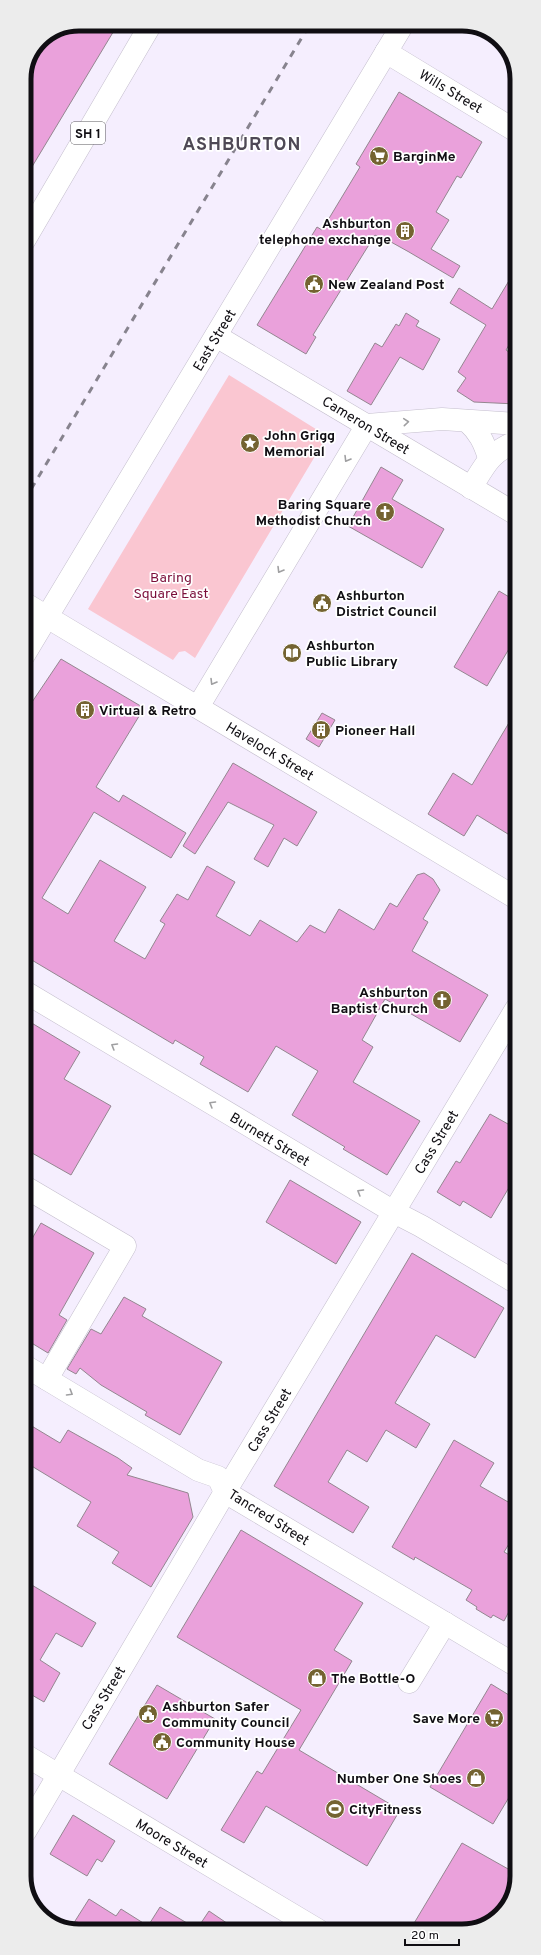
<svg xmlns="http://www.w3.org/2000/svg" width="541" height="1955" font-family="Overpass,sans-serif">
<style>
.green{fill:#fac6d1}
.building{fill:#eaa1db;stroke:#948690}
.lines{fill:none;stroke-linecap:round;stroke-linejoin:round}
.minor-casing{stroke:#c4becd;stroke-width:23}
.major-casing{stroke:#c4becd;stroke-width:23}
.highway-casing{stroke:#c4becd;stroke-width:23}
.minor{stroke:#fff;stroke-width:22}
.major{stroke:#fff;stroke-width:22}
.highway{stroke:#fff;stroke-width:22}
.rail{stroke:#87838e;stroke-width:3;stroke-dasharray:7 7;stroke-linecap:butt}
.oneway{stroke:#9f9fa1}
.labels{text-anchor:middle;stroke-width:3.5;stroke-linejoin:round;paint-order:stroke}
.shield{fill:#fff;stroke:#58565a;stroke-width:1}
.shield-label{font-size:13px;font-weight:bold;fill:#100e13}
.street-label{font-size:14px;fill:#100e13;stroke:#fff}
.poi-label{font-size:14px;font-weight:bold;fill:#100e13;stroke:#fff;text-anchor:start}
.park-label{font-size:14px;fill:#7b0f3b;stroke:#fff}
.district-label{font-size:18px;font-weight:bold;letter-spacing:1px;fill:#4e4855;stroke:#fff}
.rim{fill:none;stroke:#100e13;stroke-width:5}
</style>
<rect width="100%" height="100%" fill="#f5eefe"/>
<path class="green" d="M229,375L327,436L195,658L185,651L179,652L173,660L88,609Z"/>
<g class="building">
<path d="M79,24H118L24,180V79L40,40Z"/>
<path d="M399,92L482,142L461,178L457,176L436,212L449,220L431,249L460,266L453,278L409,252L391,242L390,244L375,235L313,335L316,337L306,354L257,325L317,227L322,230L360,167L356,164Z"/>
<path d="M516,269V333L506,350L516,357V404L474,402L457,391L466,378L458,372L486,325L450,303L459,288L492,309Z"/>
<path d="M406,313L419,321L416,326L440,339L423,370L400,357L371,405L347,391L375,343L382,347L396,324L399,326Z"/>
<path d="M381,467L403,480L392,499L444,529L422,568L348,526Z"/>
<path d="M499,591L516,601V637L487,686L454,667Z"/>
<path d="M61,659L144,708L96,787L119,802L123,795L186,833L171,858L94,812L42,898L68,914L100,860L146,887L114,941L145,959L165,924L160,921L177,894L188,900L207,866L235,882L216,916L250,936L260,920L297,942L310,925L325,933L339,909L374,930L390,903L397,907L417,875L424,873L433,879L440,890L423,919L428,922L412,951L488,995L460,1042L385,999L362,1040L373,1047L353,1082L420,1121L387,1175L343,1149L345,1147L292,1115L318,1071L276,1046L248,1092L200,1064L204,1057L175,1040L173,1044L25,956L24,714Z"/>
<path d="M516,711V839L477,815L464,836L428,814L453,773L472,785Z"/>
<path d="M322,713L335,720L319,747L306,739Z"/>
<path d="M233,763L317,812L297,846L284,838L268,867L254,859L274,825L228,802L195,854L183,846Z"/>
<path d="M25,1019L80,1052L64,1079L111,1106L71,1175L25,1149Z"/>
<path d="M490,1114L517,1129V1174L491,1218L463,1201L460,1206L437,1192L456,1161L460,1163Z"/>
<path d="M290,1180L361,1222L336,1264L266,1222Z"/>
<path d="M41,1223L94,1253L59,1315L67,1320L48,1353L25,1339V1251Z"/>
<path d="M412,1253L504,1308L475,1358L436,1335L395,1403L430,1424L416,1448L386,1430L367,1462L347,1450L328,1482L369,1507L353,1533L274,1486Z"/>
<path d="M124,1297L146,1309L142,1316L222,1362L180,1435L145,1415L147,1412L101,1385L80,1368L76,1374L67,1369L91,1329L101,1334Z"/>
<path d="M25,1422L60,1443L68,1430L118,1458L132,1468L127,1475L188,1493L193,1517L151,1587L112,1563L119,1552L77,1526L91,1502L25,1462Z"/>
<path d="M454,1440L494,1463L480,1486L517,1507V1531L504,1552L517,1559V1596L504,1621L493,1615L491,1618L476,1609L477,1607L466,1600L472,1590L415,1557L414,1560L392,1547Z"/>
<path d="M241,1530L363,1603L334,1650L352,1661L299,1750L400,1810L367,1866L266,1806L244,1843L221,1830L257,1771L262,1774L301,1710L177,1637Z"/>
<path d="M25,1581L96,1623L82,1647L56,1633L40,1660L60,1673L44,1702L25,1691Z"/>
<path d="M491,1684L517,1700V1784L493,1824L430,1787Z"/>
<path d="M157,1685L215,1719L167,1799L109,1764Z"/>
<path d="M73,1815L115,1841L102,1862L97,1859L87,1876L50,1854Z"/>
<path d="M462,1843L517,1874L506,1910L473,1930H410Z"/>
<path d="M89,1899L116,1916L121,1909L148,1926L160,1907L197,1929L209,1911L237,1930L75,1931L70,1929Z"/>
</g>
<g class="lines">
<defs>
<g id="minor">
<path d="M386,52L516,131"/>
<path d="M216,336L516,514"/>
<path d="M467,421C479,432 484,442 489,458"/>
<path d="M367,425L442,419L516,424"/>
<path d="M471,488C485,465 490,452 516,442"/>
<path d="M47,617L516,898"/>
<path d="M198,707L367,425"/>
<path d="M25,992L394,1212L421,1226L517,1283"/>
<path d="M25,1187L125,1246L47,1379"/>
<path d="M25,1366L198,1470L218,1477L225,1492L517,1666"/>
<path d="M409,1682L445,1623"/>
<path d="M25,1755L318,1930"/>
<path d="M25,1832L225,1492L516,1009"/>
</g>
<g id="major">
<path d="M24,603L47,617"/>
<path d="M24,655L403,24"/>
</g>
<path id="highway" d="M24,241L151,24"/>
</defs>
<use href="#minor" class="minor-casing"/>
<use href="#major" class="major-casing"/>
<use href="#highway" class="highway-casing"/>
<use href="#minor" class="minor"/>
<use href="#major" class="major"/>
<use href="#highway" class="highway"/>
<path class="rail" d="M24,501L310,24"/>
</g>
<defs><path id="oneway-chevron" d="M-2-3.5L2.5 0L-2 3.5" fill="none" stroke-width="1.6" stroke-linecap="round" stroke-linejoin="round"/></defs>
<g class="oneway">
<use href="#oneway-chevron" transform="translate(406 422) rotate(-5)"/>
<use href="#oneway-chevron" transform="translate(347 459) rotate(121)"/>
<use href="#oneway-chevron" transform="translate(280 570) rotate(121)"/>
<use href="#oneway-chevron" transform="translate(213 682) rotate(121)"/>
<use href="#oneway-chevron" transform="translate(114 1046) rotate(-149)"/>
<use href="#oneway-chevron" transform="translate(212 1104) rotate(-149)"/>
<use href="#oneway-chevron" transform="translate(360 1192) rotate(-149)"/>
<use href="#oneway-chevron" transform="translate(70 1393) rotate(31)"/>
</g>
<defs>
<symbol id="supermarket-disc" viewBox="-11 -11 22 22"><circle r="9.5" fill="#746331" stroke="#fff"/><path d="M-6-5.5h2.5l.6 2H6L4.5 2H-2.5L-4.4-4H-6ZM-1.5 3.2a1.3 1.3 0 1 0 .1 0ZM3 3.2a1.3 1.3 0 1 0 .1 0Z" fill="#fff"/></symbol>
<symbol id="building-disc" viewBox="-11 -11 22 22"><circle r="9.5" fill="#746331" stroke="#fff"/><path d="M-4-6H4V6H1V3H-1V6H-4ZM-2.5-4.3h1.7v1.8h-1.7ZM.8-4.3h1.7v1.8H.8ZM-2.5-1h1.7V.8h-1.7ZM.8-1h1.7V.8H.8Z" fill="#fff"/></symbol>
<symbol id="civic-disc" viewBox="-11 -11 22 22"><circle r="9.5" fill="#746331" stroke="#fff"/><path d="M-.6-6.5H3V-4.5H.6V-3L4-1V1h2V6H-6V1h2V-1L-.6-3ZM-1.2 2.5V6h2.4V2.5Z" fill="#fff"/></symbol>
<symbol id="sight-disc" viewBox="-11 -11 22 22"><circle r="9.5" fill="#746331" stroke="#fff"/><path d="M0-6L1.8-2.2L6-1.7L2.9 1.2L3.7 5.4L0 3.3L-3.7 5.4L-2.9 1.2L-6-1.7L-1.8-2.2Z" fill="#fff"/></symbol>
<symbol id="church-disc" viewBox="-11 -11 22 22"><circle r="9.5" fill="#746331" stroke="#fff"/><path d="M-1.2-6h2.4v3.5h3.3v2.4h-3.3V6h-2.4V-.1h-3.3v-2.4h3.3Z" fill="#fff"/></symbol>
<symbol id="library-disc" viewBox="-11 -11 22 22"><circle r="9.5" fill="#746331" stroke="#fff"/><path d="M-6-4Q-3-5.5-.7-3.5V5Q-3 3-6 4ZM6-4Q3-5.5 .7-3.5V5Q3 3 6 4Z" fill="#fff"/></symbol>
<symbol id="shop-disc" viewBox="-11 -11 22 22"><circle r="9.5" fill="#746331" stroke="#fff"/><path d="M-5-2.5h2.3a2.7 3.5 0 0 1 5.4 0H5L5.5 6h-11ZM-1.5-2.5h3a1.5 2.3 0 0 0-3 0Z" fill="#fff"/></symbol>
<symbol id="stadium-disc" viewBox="-11 -11 22 22"><circle r="9.5" fill="#746331" stroke="#fff"/><path d="M0-5a6.5 5 0 1 0 0 10a6.5 5 0 1 0 0-10ZM-3.5-1.8h7v3.6h-7Z" fill="#fff"/></symbol>
</defs>
<g fill-rule="evenodd">
<use href="#supermarket-disc" x="368" y="145" width="22" height="22"/>
<use href="#building-disc" x="394" y="220" width="22" height="22"/>
<use href="#civic-disc" x="303" y="273" width="22" height="22"/>
<use href="#sight-disc" x="239" y="432" width="22" height="22"/>
<use href="#church-disc" x="374" y="501" width="22" height="22"/>
<use href="#civic-disc" x="311" y="592" width="22" height="22"/>
<use href="#library-disc" x="281" y="642" width="22" height="22"/>
<use href="#building-disc" x="74" y="699" width="22" height="22"/>
<use href="#building-disc" x="310" y="719" width="22" height="22"/>
<use href="#church-disc" x="431" y="989" width="22" height="22"/>
<use href="#shop-disc" x="306" y="1667" width="22" height="22"/>
<use href="#civic-disc" x="137" y="1703" width="22" height="22"/>
<use href="#supermarket-disc" x="483" y="1707" width="22" height="22"/>
<use href="#civic-disc" x="151" y="1731" width="22" height="22"/>
<use href="#shop-disc" x="465" y="1767" width="22" height="22"/>
<use href="#stadium-disc" x="324" y="1798" width="22" height="22"/>
</g>
<g class="labels">
<rect class="shield" x="71" y="122" width="34" height="22" rx="3"/>
<g class="shield-label">
<text x="88" y="138">SH 1</text>
</g>
<g class="street-label">
<text transform="translate(451 91) rotate(31)" y="5">Wills Street</text>
<text transform="translate(214 340) rotate(-59)" y="5">East Street</text>
<text transform="translate(366 425) rotate(31)" y="5">Cameron Street</text>
<text transform="translate(270 751) rotate(31)" y="5">Havelock Street</text>
<text transform="translate(270 1139) rotate(31)" y="5">Burnett Street</text>
<text transform="translate(436 1142) rotate(-59)" y="5">Cass Street</text>
<text transform="translate(269 1420) rotate(-59)" y="5">Cass Street</text>
<text transform="translate(269 1517) rotate(32)" y="5">Tancred Street</text>
<text transform="translate(103 1698) rotate(-59)" y="5">Cass Street</text>
<text transform="translate(172 1843) rotate(31)" y="5">Moore Street</text>
</g>
<g class="poi-label">
<text x="393" y="161">BarginMe</text>
<text x="391" y="228" text-anchor="end">Ashburton<tspan x="391" dy="16">telephone exchange</tspan></text>
<text x="328" y="289">New Zealand Post</text>
<text x="264" y="440">John Grigg<tspan x="264" dy="16">Memorial</tspan></text>
<text x="371" y="509" text-anchor="end">Baring Square<tspan x="371" dy="16">Methodist Church</tspan></text>
<text x="336" y="600">Ashburton<tspan x="336" dy="16">District Council</tspan></text>
<text x="306" y="650">Ashburton<tspan x="306" dy="16">Public Library</tspan></text>
<text x="99" y="715">Virtual &amp; Retro</text>
<text x="335" y="735">Pioneer Hall</text>
<text x="428" y="997" text-anchor="end">Ashburton<tspan x="428" dy="16">Baptist Church</tspan></text>
<text x="331" y="1683">The Bottle-O</text>
<text x="162" y="1711">Ashburton Safer<tspan x="162" dy="16">Community Council</tspan></text>
<text x="480" y="1723" text-anchor="end">Save More</text>
<text x="176" y="1747">Community House</text>
<text x="462" y="1783" text-anchor="end">Number One Shoes</text>
<text x="349" y="1814">CityFitness</text>
</g>
<g class="park-label">
<text x="171" y="582">Baring<tspan x="171" dy="16">Square East</tspan></text>
</g>
<g class="district-label">
<text x="242" y="150">ASHBURTON</text>
</g>
</g>
<path d="M0 0H541V1955H0ZM79 31H462A48 48 0 0 1 510 79V1876A48 48 0 0 1 462 1924H79A48 48 0 0 1 31 1876V79A48 48 0 0 1 79 31Z" fill="#ececec" fill-rule="evenodd"/>
<path class="rim" d="M79 31H462A48 48 0 0 1 510 79V1876A48 48 0 0 1 462 1924H79A48 48 0 0 1 31 1876V79A48 48 0 0 1 79 31Z"/>
<path d="M405 1939v6h54v-6" fill="none" stroke="#100e13" stroke-width="2"/>
<text x="411" y="1939" font-size="12" fill="#100e13" stroke="#ffffff" stroke-width="3" paint-order="stroke">20 m</text>
</svg>
